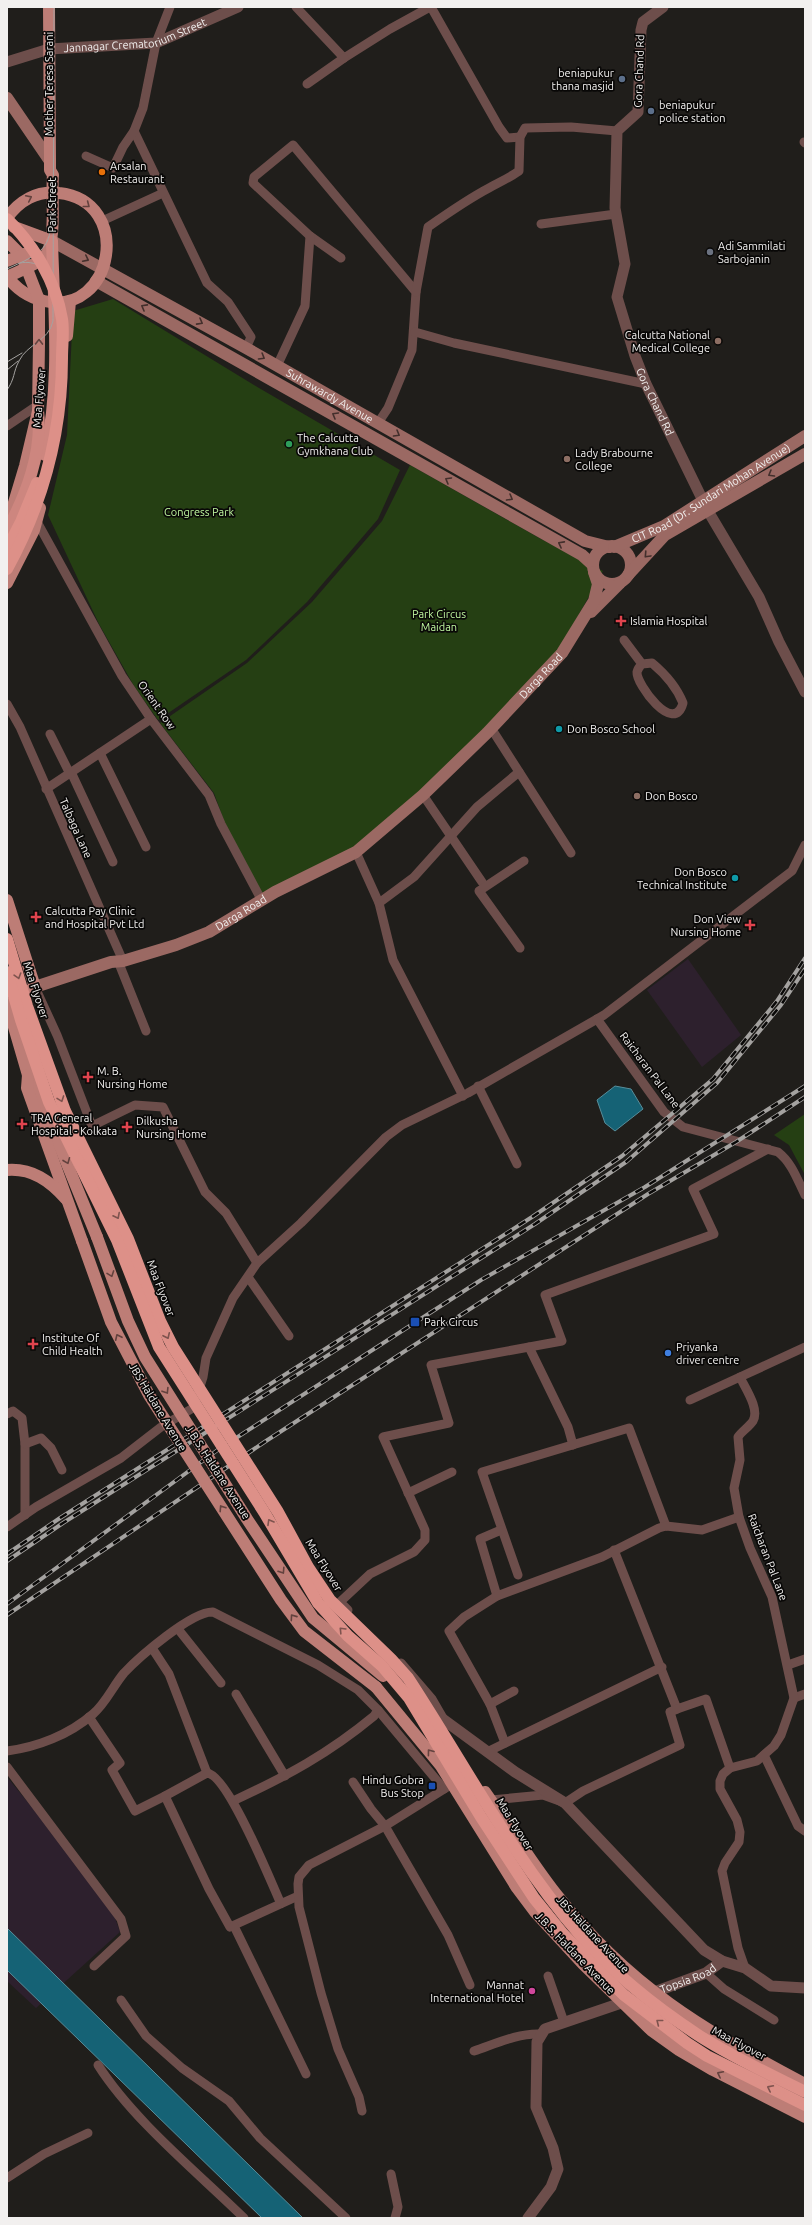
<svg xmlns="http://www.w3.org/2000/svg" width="812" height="2225" font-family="Ubuntu,sans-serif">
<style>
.industrial{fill:#2d202d}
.green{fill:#253f13}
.water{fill:#156275;stroke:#578d9a}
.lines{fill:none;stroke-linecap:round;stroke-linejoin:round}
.minor{stroke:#6d4e4b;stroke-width:9}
.tertiary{stroke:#6d4e4b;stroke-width:11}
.secondary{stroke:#9b6963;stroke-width:12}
.primary{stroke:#bd7d76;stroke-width:12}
.trunk{stroke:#cd867f;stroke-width:12}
.motorway{stroke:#dd9088;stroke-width:12}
.tram{stroke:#a4a2a0;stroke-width:1}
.rail-casing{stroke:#a4a2a0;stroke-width:4}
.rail{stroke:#090807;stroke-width:2.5;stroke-dasharray:8;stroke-linecap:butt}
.primary-bridge{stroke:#bd7d76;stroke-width:12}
.motorway-bridge{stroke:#dd9088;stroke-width:12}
.oneway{stroke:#63423e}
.oneway2{stroke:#432f2c}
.oneway3{stroke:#7e534e}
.service-dot{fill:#5c6f8a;stroke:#090807;stroke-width:1.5}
.food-dot{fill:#e8710a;stroke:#090807;stroke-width:1.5}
.worship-dot{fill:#6b7280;stroke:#090807;stroke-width:1.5}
.education-dot{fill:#8d6e63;stroke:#090807;stroke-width:1.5}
.leisure-dot{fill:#2e9e5b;stroke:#090807;stroke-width:1.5}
.health-dot{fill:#e0444e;stroke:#090807;stroke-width:1.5}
.culture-dot{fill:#0f9aa8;stroke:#090807;stroke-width:1.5}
.transit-dot{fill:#1a4fb4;stroke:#090807;stroke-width:1.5}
.shop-dot{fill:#3f7fe0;stroke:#090807;stroke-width:1.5}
.hotel-dot{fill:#d1479c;stroke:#090807;stroke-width:1.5}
.labels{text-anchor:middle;stroke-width:3.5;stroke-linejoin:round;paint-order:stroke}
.street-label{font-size:11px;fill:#f2f0ef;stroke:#090807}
.poi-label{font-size:11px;fill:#f2f0ef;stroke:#090807;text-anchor:start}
.park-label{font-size:11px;fill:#bff69f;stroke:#090807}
</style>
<rect width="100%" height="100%" fill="#201e1b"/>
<g class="industrial">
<path d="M688,959L741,1035L702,1067L647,990Z"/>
<path d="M7,1777L109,1901L120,1932L36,2008L7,1981Z"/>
</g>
<g class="green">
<path d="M113,299L259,388L400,470L378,519L307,602L246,660L158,720L134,686L99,624L48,515L67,435L73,311Z"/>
<path d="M410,465L541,539L603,571L557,654L419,798L348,852L262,893L226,826L214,793L160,723L247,663L312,602L382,521Z"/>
<path d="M805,1114V1175L789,1145L774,1135Z"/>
</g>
<g class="water">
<path d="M615,1086L631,1089L643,1109L615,1131L605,1123L597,1100Z"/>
<path d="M7,1928L303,2218H262L7,1970Z"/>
</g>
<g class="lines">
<g class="minor">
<path d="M296,7L344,58L390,29L430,7"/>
<path d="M431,7L499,127L507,138L520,137"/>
<path d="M307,84L344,58"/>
<path d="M134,131L207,283L228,302L251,337L246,348"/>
<path d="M804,142L805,143"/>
<path d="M86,156L113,168L123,147L134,131L143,108L156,43L170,7"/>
<path d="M102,221L163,193"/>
<path d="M541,224L616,214"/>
<path d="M341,258L310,236L253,183L254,177L293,145L416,292L412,350L388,408L378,423"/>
<path d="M416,292L428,227C448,213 468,199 489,188C500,182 509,178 519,171L520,137L525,128L571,127L617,131"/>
<path d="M415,332L454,343L646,384"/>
<path d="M277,366L305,306L310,236"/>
<path d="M7,426L38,405"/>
<path d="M36,520L122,676L151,719L209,795L221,824L262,901"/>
<path d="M624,640L642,664L652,663C664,673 677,688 683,703C674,736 636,684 637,672C638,668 640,666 642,664"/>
<path d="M7,704L20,727L123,961"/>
<path d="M491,728L571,853"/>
<path d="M50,734L70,774"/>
<path d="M100,753L146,847"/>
<path d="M71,772L113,862"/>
<path d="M46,789L151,719"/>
<path d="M423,795L482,882"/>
<path d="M356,852L379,903L393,960L463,1096"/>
<path d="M379,903L414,877L477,807L519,772"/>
<path d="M520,948L479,891L524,861"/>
<path d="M118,961L146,1031"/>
<path d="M35,987L57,1035L92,1126L135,1105L163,1107L205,1192L226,1213L257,1263L301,1223L386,1137L402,1125L468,1093L604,1015L792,871L805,845"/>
<path d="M597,1019L664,1112L683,1127L778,1152C792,1163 797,1179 805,1195"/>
<path d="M478,1086L517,1164"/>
<path d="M248,1277L289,1336"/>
<path d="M529,1347L568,1427L573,1445"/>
<path d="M690,1400L740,1377"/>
<path d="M7,1414L13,1411L22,1418L25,1444V1515"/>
<path d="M25,1444L41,1438L51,1448L62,1470"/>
<path d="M408,1493L452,1472"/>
<path d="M7,1527L36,1507L121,1458L161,1427L193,1408L203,1377L206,1358L233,1298L257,1263"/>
<path d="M614,1550L677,1709L706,1699L730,1768"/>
<path d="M518,1575L482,1472L629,1428L666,1526"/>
<path d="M497,1596L480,1539L501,1530"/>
<path d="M348,1610L340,1602L370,1574L414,1552L425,1540V1530L383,1437L449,1423L431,1365L562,1341L545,1295L714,1234L693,1189L768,1149"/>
<path d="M178,1629L221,1683"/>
<path d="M152,1648L169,1674L207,1773"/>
<path d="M401,1663L432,1699L443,1718"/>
<path d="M788,1665L805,1659"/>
<path d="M236,1694L285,1776"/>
<path d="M794,1698L805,1694"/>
<path d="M490,1704L514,1691"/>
<path d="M89,1717L120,1763L112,1770L135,1811L165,1796"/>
<path d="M505,1743L490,1704L449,1631L464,1617L497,1596L602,1557L659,1528L666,1526L702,1530L739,1517"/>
<path d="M7,1751C37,1747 69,1735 93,1714C106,1703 113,1686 124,1673C139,1657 192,1611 213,1612L318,1665L358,1690L378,1710L444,1789"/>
<path d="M487,1752L662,1667"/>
<path d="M764,1755L798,1826L805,1831"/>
<path d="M7,1767L121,1919L126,1936L94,1966"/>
<path d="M353,1782L371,1809L385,1826L448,1935L470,1985"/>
<path d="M233,1801C287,1776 328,1754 374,1716L378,1710"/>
<path d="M487,1803L491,1800L543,1795L565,1803L583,1791L680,1745L670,1712L677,1709"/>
<path d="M281,1904C271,1882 228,1775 207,1773L165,1796L209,1889L230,1927L298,1896"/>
<path d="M234,1926L306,2074"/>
<path d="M745,1968L738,1948L722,1871L725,1863L739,1842L740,1832L737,1820L720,1789V1781L723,1774L730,1768L757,1761L774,1746L781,1735L794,1698L772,1597L750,1548L739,1517L734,1488L740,1460L738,1437C742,1431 749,1427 753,1421C760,1409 745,1388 740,1377L805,1347"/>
<path d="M706,1973L724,1989L774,2020"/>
<path d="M548,1976L564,2022"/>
<path d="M121,2000L146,2036L182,2068L229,2101L260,2138L346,2218"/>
<path d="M474,2051C495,2044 518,2033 540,2034"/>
<path d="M98,2065C133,2120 197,2172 244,2218"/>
<path d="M362,2111L359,2097L338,2049L321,1993L299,1907L298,1884L299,1877L309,1865L385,1826L449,1786"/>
<path d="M391,2174L398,2207L395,2218"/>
<path d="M7,2178L44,2154L88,2133"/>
</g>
<g class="tertiary">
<path id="s1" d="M663,7L643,22L641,30L638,112L617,131L615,208L625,264L617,297L635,356L646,384L708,511L759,597L779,642L805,692"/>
<path id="s2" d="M7,62L49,49L156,43L238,7"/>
<path d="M429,1709L515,1772L565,1803L704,1950L722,1961L745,1968L771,1986L805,1988"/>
<path id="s3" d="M649,1994L706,1973L722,1961"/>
<path d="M528,2218L551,2187L558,2169L553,2148L536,2107L537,2042L545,2029L630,2000"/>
</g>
<g class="secondary">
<path d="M7,98L50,161"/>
<path id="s4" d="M52,241L246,348L585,541L609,547"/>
<path d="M96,281L582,555L593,565"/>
<circle cx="612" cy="565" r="19"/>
<path id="s5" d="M614,547L664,526L805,436"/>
<path d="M629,574L665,535L805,454"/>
<path d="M591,612L620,583"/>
<path id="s6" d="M35,987L111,962L123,961L176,945L209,932L275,892L356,852L423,795L487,733L562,653L594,601L598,584L594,572"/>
</g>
<g class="primary">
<path d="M7,218C19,201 37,190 59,193C134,201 114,317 44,301C28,297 16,289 7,276"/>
<path d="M14,227L52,241"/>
<path d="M7,241L22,256L39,300V343L38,411L25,466L13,506L7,516"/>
<path d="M7,261L27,253"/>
<path d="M7,277C19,271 35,266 45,256C57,242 51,195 53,175L50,170V161L49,7"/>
<path d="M67,336L70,301"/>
<path d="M7,583L34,530L40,508"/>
<path d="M7,900L35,987L16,999"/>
<path d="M7,1003L28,1075L36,1088L97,1237"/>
<path d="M28,1075L27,1088L82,1241"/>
<path d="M7,1170C32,1168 50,1181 66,1199"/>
<path d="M376,1687L441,1766L517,1888L535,1912L583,1964L651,2030L679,2050L713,2070L805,2117"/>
<path d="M485,1792C509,1826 531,1862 556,1894C627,1985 705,2032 805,2084"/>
</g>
<g class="trunk">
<path d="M45,455C61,385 54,312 52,241"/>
<path d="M7,530C26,496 43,451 38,411"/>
</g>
<path class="motorway" d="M7,549L21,522L37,483"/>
<g class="tram">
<path d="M20,263C35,260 48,268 54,282"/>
<path d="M7,269C25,260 48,254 50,231"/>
<path d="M7,362L22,353"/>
<path d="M7,370L18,361"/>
<path d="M7,390C15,379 13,372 19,361C27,344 49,341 53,321L54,7"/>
</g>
<defs>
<g id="rail">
<path d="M7,1554L60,1518L532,1217L622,1156L713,1079L777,1001L805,958"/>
<path d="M7,1561L63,1523L535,1224L626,1162L717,1083L781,1005L805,969"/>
<path d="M7,1604L219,1449L481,1280L645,1187L805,1086"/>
<path d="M7,1615L266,1441L648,1194L736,1142L805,1097"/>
</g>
</defs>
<use href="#rail" class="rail-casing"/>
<use href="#rail" class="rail"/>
<g class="primary-bridge">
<path d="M97,1237L128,1321L145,1357L247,1519L313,1618L383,1676"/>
<path d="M82,1241L111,1322L149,1395L281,1600L304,1631L376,1687"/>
</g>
<g class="motorway-bridge">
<path d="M7,219C34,245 56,282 62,319C64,331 62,345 62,358C62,433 43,503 7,569"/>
<path d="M7,939L27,1006L65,1111L128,1239L160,1321L173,1347L278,1512L308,1567L330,1600L391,1659L408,1678C465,1765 513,1858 581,1936C614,1974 657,2008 698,2035C732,2057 769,2074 805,2092"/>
<path d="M7,972L21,1020L49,1102L117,1240L159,1347L264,1512L318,1603L348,1636L382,1666L409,1698L481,1817L534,1898L563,1934L597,1969L624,1995L687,2043L707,2056L805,2105"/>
</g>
</g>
<defs><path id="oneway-chevron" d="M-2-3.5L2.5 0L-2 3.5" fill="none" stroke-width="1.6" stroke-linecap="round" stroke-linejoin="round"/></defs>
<g class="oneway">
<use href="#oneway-chevron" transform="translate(29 198) rotate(-26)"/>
<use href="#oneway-chevron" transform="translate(87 205) rotate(38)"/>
<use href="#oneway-chevron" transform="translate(39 342) rotate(-89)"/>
<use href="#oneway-chevron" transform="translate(67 1161) rotate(68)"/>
<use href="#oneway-chevron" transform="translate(111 1274) rotate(70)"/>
<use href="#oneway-chevron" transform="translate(118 1337) rotate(-115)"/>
<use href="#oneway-chevron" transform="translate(166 1391) rotate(58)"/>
<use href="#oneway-chevron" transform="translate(222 1508) rotate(-123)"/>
<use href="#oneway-chevron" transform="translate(282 1571) rotate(57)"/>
<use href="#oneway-chevron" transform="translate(293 1617) rotate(-125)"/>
<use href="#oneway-chevron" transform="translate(430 1752) rotate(-127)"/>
<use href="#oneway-chevron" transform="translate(720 2074) rotate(-153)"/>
</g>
<g class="oneway2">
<use href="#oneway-chevron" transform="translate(86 259) rotate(27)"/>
<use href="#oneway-chevron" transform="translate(144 307) rotate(-151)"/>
<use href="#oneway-chevron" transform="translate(200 322) rotate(29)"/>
<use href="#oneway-chevron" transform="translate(262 357) rotate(31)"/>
<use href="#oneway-chevron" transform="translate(335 415) rotate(-150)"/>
<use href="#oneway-chevron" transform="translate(397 434) rotate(30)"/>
<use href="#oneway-chevron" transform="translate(771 474) rotate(150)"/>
<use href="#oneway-chevron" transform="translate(448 480) rotate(-150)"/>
<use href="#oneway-chevron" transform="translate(510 498) rotate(30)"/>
<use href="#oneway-chevron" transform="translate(561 544) rotate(-152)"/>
<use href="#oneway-chevron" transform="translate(647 555) rotate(133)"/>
</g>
<g class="oneway3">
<use href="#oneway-chevron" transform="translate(18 976) rotate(73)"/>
<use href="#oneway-chevron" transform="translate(61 1099) rotate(70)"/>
<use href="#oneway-chevron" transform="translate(117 1216) rotate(63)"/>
<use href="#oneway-chevron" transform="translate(167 1336) rotate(65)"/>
<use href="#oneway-chevron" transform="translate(270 1522) rotate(-120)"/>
<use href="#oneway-chevron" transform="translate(342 1630) rotate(-134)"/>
<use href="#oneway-chevron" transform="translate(659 2022) rotate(-142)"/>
<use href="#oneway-chevron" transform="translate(770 2088) rotate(-153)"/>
</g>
<g class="service-dot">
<circle cx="622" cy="79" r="4"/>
<circle cx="651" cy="111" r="4"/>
</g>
<circle class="food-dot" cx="102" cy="172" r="4"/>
<circle class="worship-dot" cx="710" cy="252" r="4"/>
<g class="education-dot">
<circle cx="718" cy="341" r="4"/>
<circle cx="567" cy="459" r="4"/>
<circle cx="637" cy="796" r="4"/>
</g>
<circle class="leisure-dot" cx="289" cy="444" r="4"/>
<g class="health-dot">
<path d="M619 615h4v4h4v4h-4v4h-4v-4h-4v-4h4z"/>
<path d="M34 911h4v4h4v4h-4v4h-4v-4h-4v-4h4z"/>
<path d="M748 919h4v4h4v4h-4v4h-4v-4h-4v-4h4z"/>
<path d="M86 1071h4v4h4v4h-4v4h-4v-4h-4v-4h4z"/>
<path d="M20 1118h4v4h4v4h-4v4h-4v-4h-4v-4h4z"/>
<path d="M125 1121h4v4h4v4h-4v4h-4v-4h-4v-4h4z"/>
<path d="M31 1338h4v4h4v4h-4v4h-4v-4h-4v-4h4z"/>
</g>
<g class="culture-dot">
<circle cx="559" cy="729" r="4"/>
<circle cx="735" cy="878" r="4"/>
</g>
<g class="transit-dot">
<rect x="410" y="1317" width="10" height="10" rx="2"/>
<rect x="428" y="1782" width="8" height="8" rx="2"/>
</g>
<circle class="shop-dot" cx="668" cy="1353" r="4"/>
<circle class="hotel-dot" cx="532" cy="1991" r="4"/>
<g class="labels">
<g class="street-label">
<text dy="4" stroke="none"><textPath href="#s2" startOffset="132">Jannagar Crematorium Street</textPath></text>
<text transform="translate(639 71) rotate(-88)" y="4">Gora Chand Rd</text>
<text transform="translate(49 84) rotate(-90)" y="4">Mother Teresa Sarani</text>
<text transform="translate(52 205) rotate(-90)" y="4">Park Street</text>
<text dy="4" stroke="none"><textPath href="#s4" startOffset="318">Suhrawardy Avenue</textPath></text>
<text transform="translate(39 398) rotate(-85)" y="4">Maa Flyover</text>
<text dy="4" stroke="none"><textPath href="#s1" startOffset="423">Gora Chand Rd</textPath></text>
<text dy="4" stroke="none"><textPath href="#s5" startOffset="111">CIT Road (Dr. Sundari Mohan Avenue)</textPath></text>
<text dy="4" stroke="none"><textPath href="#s6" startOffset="606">Darga Road</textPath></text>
<text transform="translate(157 705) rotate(55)" y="4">Orient Row</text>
<text transform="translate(76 828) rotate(66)" y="4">Talbaga Lane</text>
<text dy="4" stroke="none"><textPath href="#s6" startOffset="220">Darga Road</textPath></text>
<text transform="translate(36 990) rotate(72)" y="4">Maa Flyover</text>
<text transform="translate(650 1070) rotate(53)" y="4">Raicharan Pal Lane</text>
<text transform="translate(161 1288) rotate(69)" y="4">Maa Flyover</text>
<text transform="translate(158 1407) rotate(59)" y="4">JBS Haldane Avenue</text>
<text transform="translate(218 1472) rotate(57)" y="4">J.B.S. Haldane Avenue</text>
<text transform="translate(768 1557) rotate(69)" y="4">Raicharan Pal Lane</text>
<text transform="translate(324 1565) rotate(58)" y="4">Maa Flyover</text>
<text transform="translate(515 1824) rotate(58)" y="4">Maa Flyover</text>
<text transform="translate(593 1934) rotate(47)" y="4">JBS Haldane Avenue</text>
<text transform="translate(575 1953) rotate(46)" y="4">J.B.S. Haldane Avenue</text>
<text dy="4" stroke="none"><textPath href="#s3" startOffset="42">Topsia Road</textPath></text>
<text transform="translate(739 2043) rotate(28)" y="4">Maa Flyover</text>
</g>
<g class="poi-label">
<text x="614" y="77" text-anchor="end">beniapukur<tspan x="614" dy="13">thana masjid</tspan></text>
<text x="659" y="109">beniapukur<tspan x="659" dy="13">police station</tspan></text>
<text x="110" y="170">Arsalan<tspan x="110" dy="13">Restaurant</tspan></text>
<text x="718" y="250">Adi Sammilati<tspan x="718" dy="13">Sarbojanin</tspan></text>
<text x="710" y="339" text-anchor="end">Calcutta National<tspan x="710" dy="13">Medical College</tspan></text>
<text x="297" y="442">The Calcutta<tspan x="297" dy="13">Gymkhana Club</tspan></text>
<text x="575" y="457">Lady Brabourne<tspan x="575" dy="13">College</tspan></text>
<text x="630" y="625">Islamia Hospital</text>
<text x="567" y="733">Don Bosco School</text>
<text x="645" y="800">Don Bosco</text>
<text x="727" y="876" text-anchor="end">Don Bosco<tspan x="727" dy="13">Technical Institute</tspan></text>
<text x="45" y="915">Calcutta Pay Clinic<tspan x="45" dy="13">and Hospital Pvt Ltd</tspan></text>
<text x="741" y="923" text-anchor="end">Don View<tspan x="741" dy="13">Nursing Home</tspan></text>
<text x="97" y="1075">M. B.<tspan x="97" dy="13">Nursing Home</tspan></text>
<text x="31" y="1122">TRA General<tspan x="31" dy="13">Hospital - Kolkata</tspan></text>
<text x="136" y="1125">Dilkusha<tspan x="136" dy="13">Nursing Home</tspan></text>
<text x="424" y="1326">Park Circus</text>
<text x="42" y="1342">Institute Of<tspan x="42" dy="13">Child Health</tspan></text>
<text x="676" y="1351">Priyanka<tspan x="676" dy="13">driver centre</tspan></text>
<text x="424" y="1784" text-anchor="end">Hindu Gobra<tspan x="424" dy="13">Bus Stop</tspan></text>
<text x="524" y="1989" text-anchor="end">Mannat<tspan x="524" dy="13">International Hotel</tspan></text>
</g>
<g class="park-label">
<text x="199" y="516">Congress Park</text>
<text x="439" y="618">Park Circus<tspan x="439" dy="13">Maidan</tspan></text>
</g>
</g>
<rect width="812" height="2225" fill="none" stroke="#f2f0ef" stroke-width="16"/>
</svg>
